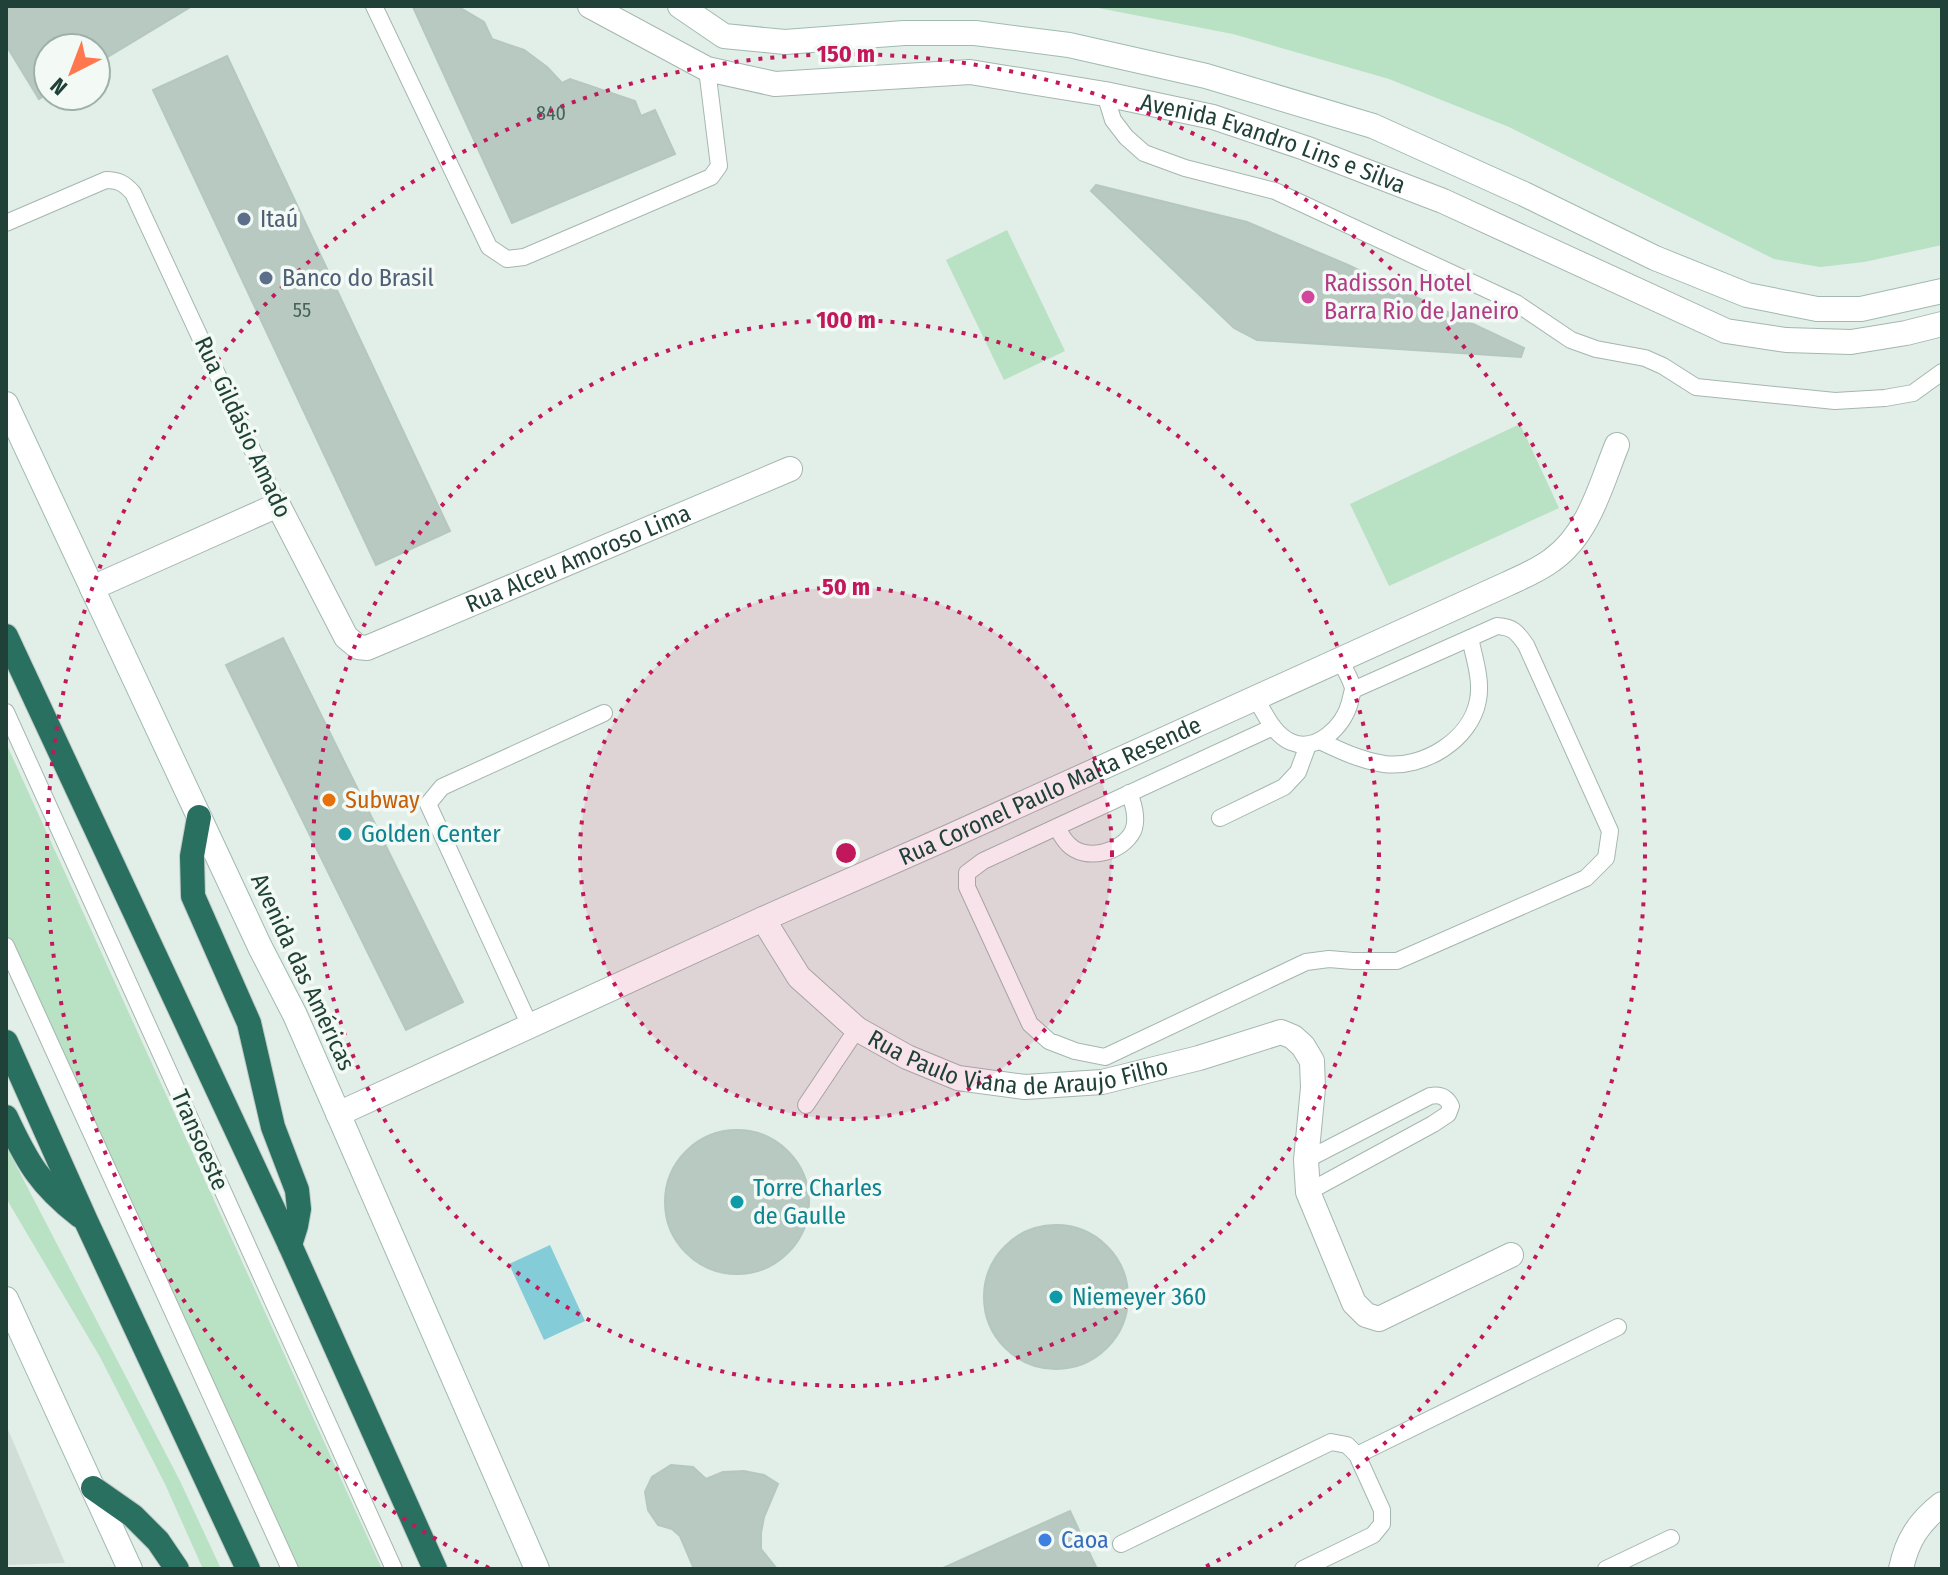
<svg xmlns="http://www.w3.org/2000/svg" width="1948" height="1575" font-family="'Fira Sans Condensed',sans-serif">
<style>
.built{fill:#d0ded7}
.green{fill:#b9e1c3}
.water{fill:#84cdd8}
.building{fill:#b7c9c1;stroke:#b4c8bf;stroke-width:2}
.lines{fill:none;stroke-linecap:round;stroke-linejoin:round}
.lane-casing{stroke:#a4b7af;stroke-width:18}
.street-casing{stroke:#a4b7af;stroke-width:26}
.secondary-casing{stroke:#9fbbb0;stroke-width:26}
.highway-casing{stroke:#c1cac7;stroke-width:26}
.lane{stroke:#fff;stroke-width:16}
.street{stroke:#fff;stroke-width:24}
.secondary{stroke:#fff;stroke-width:24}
.highway{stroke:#297060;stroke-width:24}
.ring{fill:none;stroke:#c2185b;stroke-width:4;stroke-dasharray:4 8}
.service-dot{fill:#5c6f8a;stroke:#f3faf6;stroke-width:3}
.hotel-dot{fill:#d1479c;stroke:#f3faf6;stroke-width:3}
.food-dot{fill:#e8710a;stroke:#f3faf6;stroke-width:3}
.culture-dot{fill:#0f9aa8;stroke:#f3faf6;stroke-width:3}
.shop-dot{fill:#3f7fe0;stroke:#f3faf6;stroke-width:3}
.labels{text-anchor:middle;stroke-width:7;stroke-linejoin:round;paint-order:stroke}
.number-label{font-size:20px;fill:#46635a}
.street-label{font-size:24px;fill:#204137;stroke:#f3faf6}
.service-label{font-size:24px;fill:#4e5e75;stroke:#f3faf6;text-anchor:start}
.hotel-label{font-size:24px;fill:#b23c85;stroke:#f3faf6;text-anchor:start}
.food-label{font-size:24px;fill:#c56008;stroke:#f3faf6;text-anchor:start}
.culture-label{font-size:24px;fill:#0d838f;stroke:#f3faf6;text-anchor:start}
.shop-label{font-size:24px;fill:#366cbe;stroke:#f3faf6;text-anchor:start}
.centre{fill:#c2185b;stroke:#f3faf6;stroke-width:4}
.ring-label{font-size:24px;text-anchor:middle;font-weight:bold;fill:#c2185b;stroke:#f3faf6;stroke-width:7;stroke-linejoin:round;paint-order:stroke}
</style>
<rect width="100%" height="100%" fill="#e2eee8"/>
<path class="built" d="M6,1425L65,1563L6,1565Z"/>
<g class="green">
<path d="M1088,6H1942V245L1864,262L1820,267L1774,259L1509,127L1389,79L1233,34Z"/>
<path d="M1007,230L1065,351L1004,380L946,260Z"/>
<path d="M1520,424L1559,508L1389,586L1350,504Z"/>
<path d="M6,743L382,1569H294L6,934Z"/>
<path d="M6,1146L180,1481L221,1569H203L165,1484L100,1357L6,1198Z"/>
</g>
<path class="water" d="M550,1245L585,1321L544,1340L509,1264Z"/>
<g class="building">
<path d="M6,6H192L96,64V48H48V93L39,99L6,45Z"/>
<path d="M415,6H457L484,22L492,39L524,50L547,67L562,83L570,79L635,101L641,116L655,110L675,154L512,223L413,7Z"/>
<path d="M227,56L450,531L376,565L153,90Z"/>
<path d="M1096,185L1247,222L1348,265L1524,348L1521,357L1257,340L1234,328L1091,191Z"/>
<path d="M283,638L463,1002L406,1030L226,665Z"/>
<circle cx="737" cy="1202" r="72"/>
<circle cx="1056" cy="1297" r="72"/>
<path d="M671,1465L693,1467L706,1479L723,1472L744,1471L764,1475L778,1484L764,1517L761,1533V1549L777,1569H694L680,1536L672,1529L658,1525L648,1510L645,1492L652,1477Z"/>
<path d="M1070,1511L1097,1569H941Z"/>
</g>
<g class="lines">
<defs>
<g id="lane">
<path d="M374,6L489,247L507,259L524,257L711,177L719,166L707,69"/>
<path d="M1105,94L1113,120L1126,137L1144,153L1185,168L1275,191L1516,303L1571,340L1596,349L1645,358L1663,366L1696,387L1835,401L1885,398L1913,393L1942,372"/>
<path d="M6,223L106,180C118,180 124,183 133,193L278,505"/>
<path d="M1256,699C1266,715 1273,734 1291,742C1317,753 1344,726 1350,702C1350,701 1353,690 1353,689C1352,681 1344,669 1341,661"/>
<path d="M6,712L394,1569"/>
<path d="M1273,727L983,861L967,873V887L1030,1024L1049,1041L1075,1051L1105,1057L1306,962L1329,959L1353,961H1397L1586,878L1606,858L1610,831L1526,645C1517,632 1513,627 1497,626L1353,690"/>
<path d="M1320,741C1341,751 1360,760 1384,764C1423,769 1471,740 1478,700C1482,680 1474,657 1470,638"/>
<path d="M1220,818L1284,787L1298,772L1308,745"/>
<path d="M1057,828C1060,833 1063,839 1068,844C1085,862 1122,853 1133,831C1138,819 1134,805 1129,793"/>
<path d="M6,946L290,1569"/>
<path d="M530,1026L428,804L442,787L604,713"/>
<path d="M806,1105L857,1029"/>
<path d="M1306,1160L1430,1096C1440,1094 1446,1096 1451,1106L1448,1114L1433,1124L1308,1192"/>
<path d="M1357,1455L1618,1327"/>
<path d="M1121,1544L1331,1442L1347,1445L1357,1455L1382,1510V1524L1373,1535L1303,1569"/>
<path d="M1606,1569L1671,1538"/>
</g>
<g id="street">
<path id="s1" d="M590,6L707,69L775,84L970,72L1105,94L1213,117L1305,148L1443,201L1726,331L1786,340L1851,342L1906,333L1942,324"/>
<path id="s2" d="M92,588L278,505L346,637L358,647L367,648L790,469"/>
<path id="s3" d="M763,919L799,977L857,1029L907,1057L958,1078L1025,1087L1102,1082L1199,1058L1281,1032L1293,1037L1303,1046L1312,1061L1313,1088L1306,1160L1308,1192L1354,1303L1366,1315L1379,1319L1511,1255"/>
<path id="s4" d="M338,1114L763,919L951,836L1507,584C1522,577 1539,570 1552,560C1589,534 1601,484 1617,445"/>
<path d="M1901,1569C1907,1540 1919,1522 1942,1504"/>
</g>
<g id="secondary">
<path d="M680,6L724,36L785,42L904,33H975L1069,45L1206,76L1373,126L1524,194L1655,258L1747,295L1817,309H1861L1942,291"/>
<path d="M6,404L260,947L295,1015L537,1569"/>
<path d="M6,1299L130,1569"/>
</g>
<g id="highway">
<path d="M6,636L290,1245L435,1569"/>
<path d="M199,817L192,856L193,896L249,1023L273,1127L297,1190L299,1209L296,1226L290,1245"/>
<path d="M6,1042L86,1221L248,1569"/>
<path d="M6,1117C27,1162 40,1185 80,1216"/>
<path d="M93,1488L133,1516L158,1541L177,1569"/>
</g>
</defs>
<use href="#lane" class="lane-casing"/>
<use href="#street" class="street-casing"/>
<use href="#secondary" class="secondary-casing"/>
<use href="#highway" class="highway-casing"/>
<use href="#lane" class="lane"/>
<use href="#street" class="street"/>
<use href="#secondary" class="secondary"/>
<use href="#highway" class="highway"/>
</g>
<circle cx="846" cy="853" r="266" fill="#c2185b" fill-opacity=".12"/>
<g class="ring">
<circle cx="846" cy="853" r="266"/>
<circle cx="846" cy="853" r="533"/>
<path d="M489 1568A799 799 0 1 1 1203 1568"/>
</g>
<g class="service-dot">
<circle cx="244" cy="219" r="8"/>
<circle cx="266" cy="278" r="8"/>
</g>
<circle class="hotel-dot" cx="1308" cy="297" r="8"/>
<circle class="food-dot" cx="329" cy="800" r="8"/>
<g class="culture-dot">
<circle cx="345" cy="834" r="8"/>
<circle cx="737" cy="1202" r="8"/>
<circle cx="1056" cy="1297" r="8"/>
</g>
<circle class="shop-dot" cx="1045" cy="1540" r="8"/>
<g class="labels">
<g class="number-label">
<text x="551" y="120">840</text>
<text x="302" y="317">55</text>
</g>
<g class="street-label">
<text dy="8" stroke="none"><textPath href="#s1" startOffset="710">Avenida Evandro Lins e Silva</textPath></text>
<text transform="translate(243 427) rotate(65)" y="8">Rua Gildásio Amado</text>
<text dy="8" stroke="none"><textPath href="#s2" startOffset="606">Rua Alceu Amoroso Lima</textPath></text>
<text dy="8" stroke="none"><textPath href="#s4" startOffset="782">Rua Coronel Paulo Malta Resende</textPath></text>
<text transform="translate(303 972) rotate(65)" y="8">Avenida das Américas</text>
<text dy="8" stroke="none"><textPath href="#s3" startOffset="316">Rua Paulo Viana de Araujo Filho</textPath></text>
<text transform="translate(200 1140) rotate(66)" y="8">Transoeste</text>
</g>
<g class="service-label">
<text x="260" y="227">Itaú</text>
<text x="282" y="286">Banco do Brasil</text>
</g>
<g class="hotel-label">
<text x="1324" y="291">Radisson Hotel<tspan x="1324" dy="28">Barra Rio de Janeiro</tspan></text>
</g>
<g class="food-label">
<text x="345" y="808">Subway</text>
</g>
<g class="culture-label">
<text x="361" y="842">Golden Center</text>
<text x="753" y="1196">Torre Charles<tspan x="753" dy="28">de Gaulle</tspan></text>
<text x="1072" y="1305">Niemeyer 360</text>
</g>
<g class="shop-label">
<text x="1061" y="1548">Caoa</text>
</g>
</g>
<circle cx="846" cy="853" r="12" class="centre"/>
<g class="ring-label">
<text x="846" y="62">150 m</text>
<text x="846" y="328">100 m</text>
<text x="846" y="595">50 m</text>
</g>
<rect width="1948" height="1575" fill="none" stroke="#204137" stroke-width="16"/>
<g transform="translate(72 72) rotate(222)"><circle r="38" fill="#f3faf6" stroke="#9fb0aa" stroke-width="2"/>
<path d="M0-6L14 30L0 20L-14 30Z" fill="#ff774f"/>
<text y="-12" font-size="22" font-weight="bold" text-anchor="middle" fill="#204137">N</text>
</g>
</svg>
